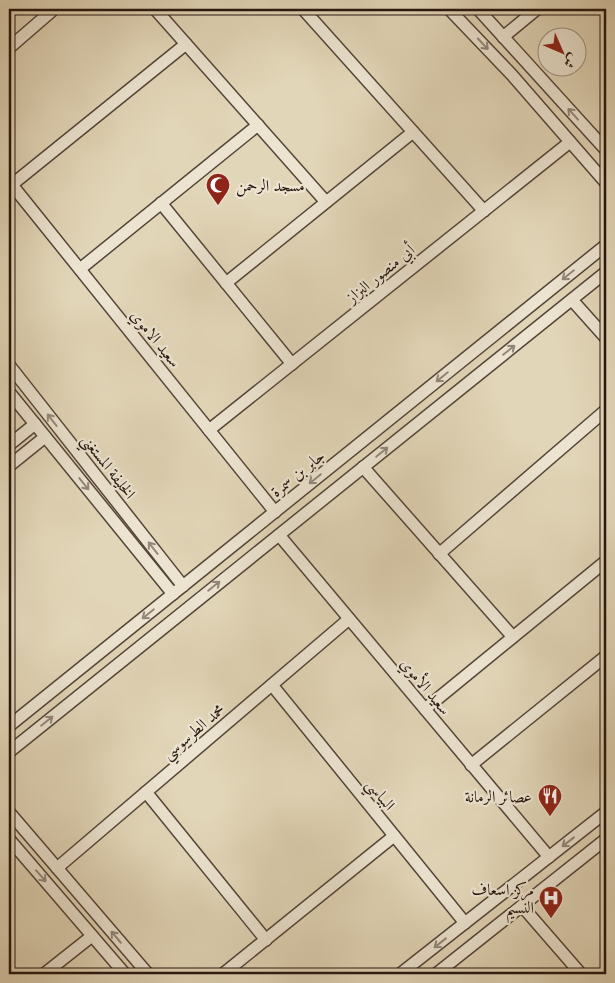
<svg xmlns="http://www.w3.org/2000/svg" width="615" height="983" font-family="Cardo,Amiri,serif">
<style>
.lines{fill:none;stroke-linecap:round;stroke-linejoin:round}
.street-casing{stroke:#554539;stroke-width:14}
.street{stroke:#ece4d1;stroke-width:11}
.oneway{stroke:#93877a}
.labels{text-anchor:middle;stroke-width:4.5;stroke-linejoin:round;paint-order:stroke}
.poi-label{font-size:16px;fill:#26150f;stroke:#ece4d1;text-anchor:end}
.street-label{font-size:16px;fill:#26150f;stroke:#ece4d1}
</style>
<rect width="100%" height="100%" fill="#e2d6b8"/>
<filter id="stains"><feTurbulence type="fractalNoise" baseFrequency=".004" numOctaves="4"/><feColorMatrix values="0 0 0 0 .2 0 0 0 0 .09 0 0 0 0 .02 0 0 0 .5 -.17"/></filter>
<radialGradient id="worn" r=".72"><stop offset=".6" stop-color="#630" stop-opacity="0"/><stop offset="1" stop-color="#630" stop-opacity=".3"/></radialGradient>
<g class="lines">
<defs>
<g id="street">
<path d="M155,9L326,202"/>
<path d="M303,9L484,211"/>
<path d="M449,9L512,75L606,183"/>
<path d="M478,9L606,150"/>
<path d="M503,37L537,9"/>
<path d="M9,48L54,9"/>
<path d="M12,185L275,512"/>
<path d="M9,187L186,44"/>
<path d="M161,203L292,364"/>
<path d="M80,269L258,125"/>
<path d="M226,283L413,132"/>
<path d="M572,300L606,338"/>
<path d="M9,365L183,586"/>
<path d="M9,392L173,594"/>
<path d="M209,430L570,142"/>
<path d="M9,445L35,424"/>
<path d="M9,466L45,437"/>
<path d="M363,467L513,637"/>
<path d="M279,535L549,857"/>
<path d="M439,554L606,410"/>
<path d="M272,685L465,923"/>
<path d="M425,709L606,561"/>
<path d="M9,726L606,245"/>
<path d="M9,752L606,272"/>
<path d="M471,765L606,656"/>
<path d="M146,792L266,940"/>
<path d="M9,812L148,974"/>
<path d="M9,839L125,974"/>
<path d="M57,868L349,619"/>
<path d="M522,906L581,974"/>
<path d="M44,974L92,936"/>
<path d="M223,974L394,836"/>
<path d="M400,974L606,812"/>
<path d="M436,974L606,839"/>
</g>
</defs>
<use href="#street" class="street-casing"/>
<use href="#street" class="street"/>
</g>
<defs><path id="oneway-shaft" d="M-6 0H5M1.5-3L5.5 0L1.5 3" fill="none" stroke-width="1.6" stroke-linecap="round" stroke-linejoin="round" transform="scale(1.25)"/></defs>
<g class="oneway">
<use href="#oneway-shaft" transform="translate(483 44) rotate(47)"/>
<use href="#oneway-shaft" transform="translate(573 114) rotate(-132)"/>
<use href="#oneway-shaft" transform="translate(568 275) rotate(141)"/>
<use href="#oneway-shaft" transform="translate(509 350) rotate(-39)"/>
<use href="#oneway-shaft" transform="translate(442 377) rotate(141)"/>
<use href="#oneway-shaft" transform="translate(52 420) rotate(-128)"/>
<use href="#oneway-shaft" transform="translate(382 452) rotate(-39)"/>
<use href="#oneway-shaft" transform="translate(315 479) rotate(141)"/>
<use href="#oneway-shaft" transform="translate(84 484) rotate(51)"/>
<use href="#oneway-shaft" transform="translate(153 548) rotate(-128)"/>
<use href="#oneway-shaft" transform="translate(214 586) rotate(-39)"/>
<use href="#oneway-shaft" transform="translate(148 614) rotate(141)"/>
<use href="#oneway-shaft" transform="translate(47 721) rotate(-39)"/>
<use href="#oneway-shaft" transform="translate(568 842) rotate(142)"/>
<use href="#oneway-shaft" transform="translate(41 876) rotate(49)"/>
<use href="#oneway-shaft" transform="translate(116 937) rotate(-130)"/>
<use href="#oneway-shaft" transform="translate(440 943) rotate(142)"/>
</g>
<defs>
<symbol id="mosque-pin" viewBox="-11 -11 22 30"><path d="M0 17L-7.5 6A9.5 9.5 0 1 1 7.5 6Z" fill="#8f2418" stroke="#ece4d1"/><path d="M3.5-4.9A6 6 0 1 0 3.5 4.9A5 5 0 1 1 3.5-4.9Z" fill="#fff"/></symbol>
<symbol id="restaurant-pin" viewBox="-11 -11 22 30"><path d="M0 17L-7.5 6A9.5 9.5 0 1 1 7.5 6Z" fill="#8f2418" stroke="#ece4d1"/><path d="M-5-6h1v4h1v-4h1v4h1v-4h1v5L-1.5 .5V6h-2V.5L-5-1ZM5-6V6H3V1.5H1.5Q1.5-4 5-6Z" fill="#fff"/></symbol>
<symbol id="hospital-pin" viewBox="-11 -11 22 30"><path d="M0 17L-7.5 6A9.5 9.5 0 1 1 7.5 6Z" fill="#8f2418" stroke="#ece4d1"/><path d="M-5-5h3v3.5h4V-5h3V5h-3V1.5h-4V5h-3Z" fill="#fff"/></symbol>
</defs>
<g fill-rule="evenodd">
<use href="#mosque-pin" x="204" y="171" width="28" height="38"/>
<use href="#restaurant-pin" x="536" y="782" width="28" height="38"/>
<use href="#hospital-pin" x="537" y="884" width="28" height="38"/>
</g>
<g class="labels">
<g class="poi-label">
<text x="236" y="191" text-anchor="start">مسجد الرحمن</text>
<text x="532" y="802">عصائر الرمانة</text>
<text x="534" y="895">مركز اسعاف<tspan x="534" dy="18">النسيم</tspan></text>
</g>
<g class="street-label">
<text transform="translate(380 273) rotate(-39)" y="6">أبي منصور البزاز</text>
<text transform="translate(156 338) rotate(51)" y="6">سعيد الاموي</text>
<text transform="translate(109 466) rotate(52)" y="6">الخليفة المستغني</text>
<text transform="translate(297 473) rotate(-39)" y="6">جابر بن سمرة</text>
<text transform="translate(426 686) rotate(50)" y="6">سعيد الأموي</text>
<text transform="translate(193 731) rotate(-40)" y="6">محمد الطرسوسي</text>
<text transform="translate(381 794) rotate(51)" y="6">البياسي</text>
</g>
</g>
<rect width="615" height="983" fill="none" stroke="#e2d6b8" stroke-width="30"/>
<rect x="10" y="10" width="595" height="963" fill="none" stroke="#26150f" stroke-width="2.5"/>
<rect x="15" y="15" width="585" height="953" fill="none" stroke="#26150f"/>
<g transform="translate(562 52) rotate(135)"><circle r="24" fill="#ece4d1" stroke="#9d9183"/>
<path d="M0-4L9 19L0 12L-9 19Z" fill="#8f2418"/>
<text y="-8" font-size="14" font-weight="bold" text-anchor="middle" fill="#26150f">ش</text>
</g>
<rect width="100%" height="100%" filter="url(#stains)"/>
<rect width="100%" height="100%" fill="url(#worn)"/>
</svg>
